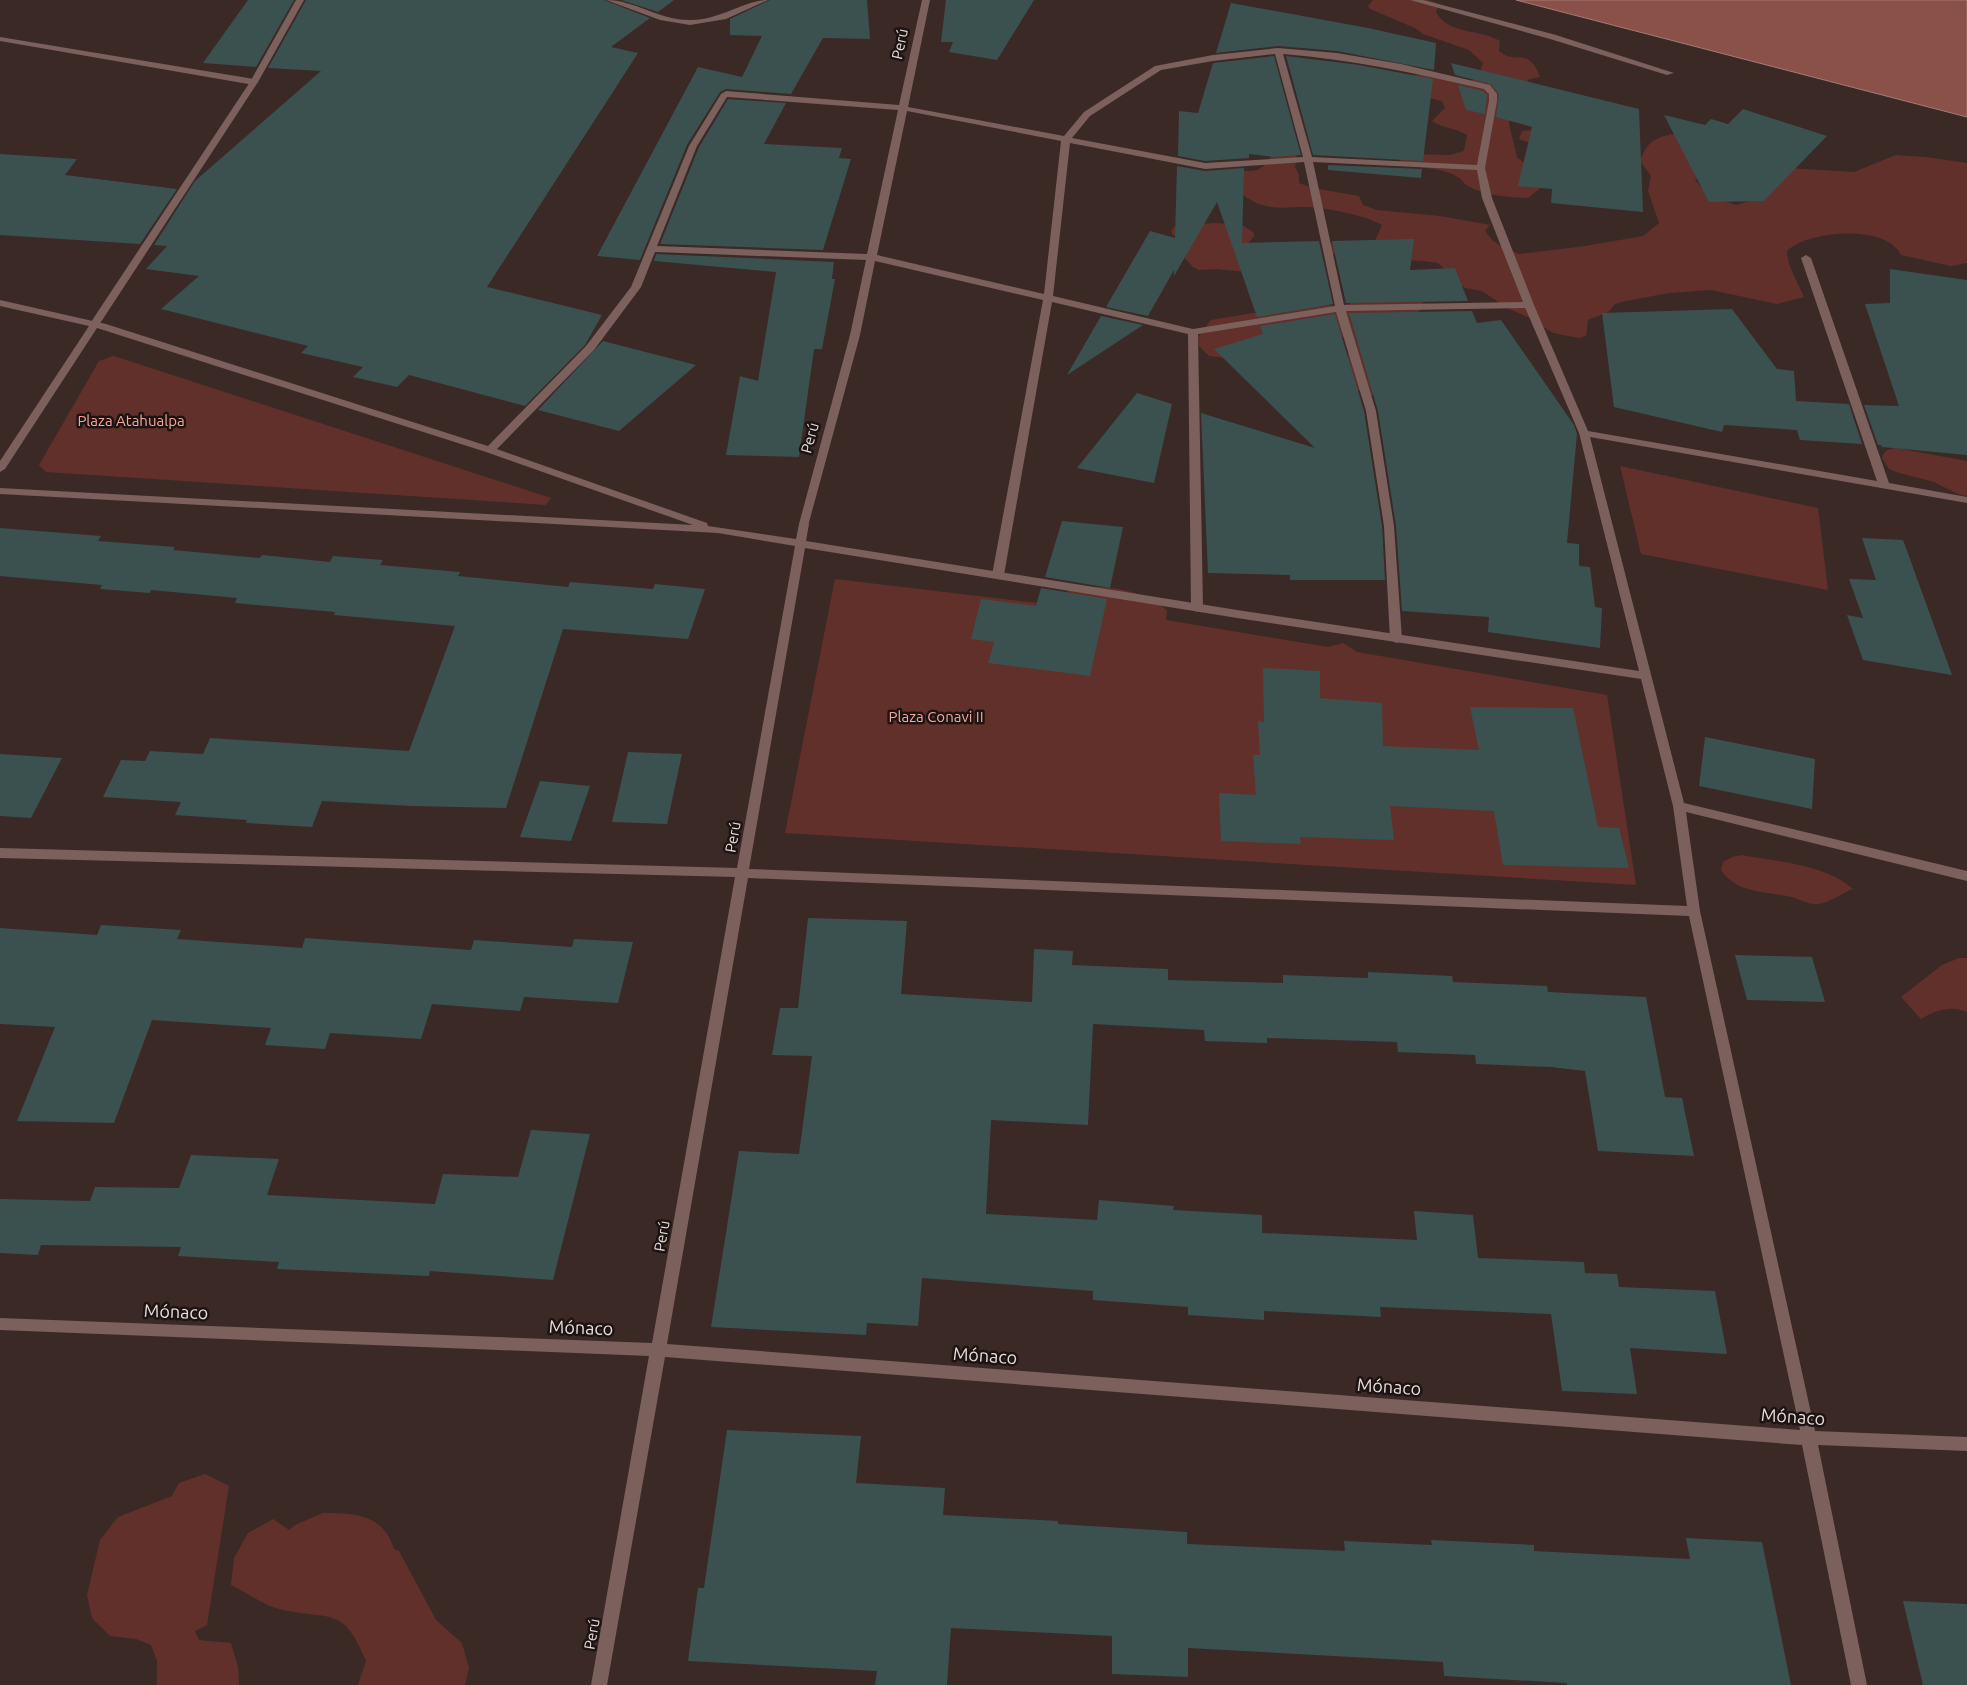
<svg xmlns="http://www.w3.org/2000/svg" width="1967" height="1685" font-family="Ubuntu,sans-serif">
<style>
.green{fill:#62302a}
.water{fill:#8a5149;stroke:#a67b74}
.building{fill:#3a5150}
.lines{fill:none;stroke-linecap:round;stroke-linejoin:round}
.service{fill:#7b605c;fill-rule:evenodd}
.minor{fill:#7b605c;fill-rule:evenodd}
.labels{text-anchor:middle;stroke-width:5;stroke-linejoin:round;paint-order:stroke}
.street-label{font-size:15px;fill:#e9dcda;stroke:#1c1413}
.park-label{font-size:15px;fill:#fda498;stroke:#1c1413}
.near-street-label{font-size:18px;fill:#e9dcda;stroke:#1c1413}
</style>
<rect width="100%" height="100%" fill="#3b2926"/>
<g class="green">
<path d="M1373,0H1427L1435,2L1439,5L1436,12C1448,35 1481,29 1500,41L1499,51C1517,66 1528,45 1540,77L1529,79L1523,88L1533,93L1575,100L1600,108L1602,122L1605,130C1600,133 1594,138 1588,140C1570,148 1537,146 1519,139L1522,131L1536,130L1567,134L1575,127C1559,113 1530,109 1510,110L1509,124L1517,157L1542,179L1543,186L1528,198C1509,197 1485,196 1468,186C1463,183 1461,178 1456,176C1441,167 1417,169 1400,162L1404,154L1450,155L1464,151L1467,135C1454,127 1444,129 1432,121L1445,108L1442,101L1398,91L1393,84C1418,67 1442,77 1468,82L1478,77L1483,63L1469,50L1423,34L1415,28L1370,9L1368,6Z"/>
<path d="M1688,132L1711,169L1695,180L1708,195L1736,205L1759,198L1788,168L1854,172L1896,155L1926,157L1967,163V263L1951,266L1901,255C1887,224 1808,230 1787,251C1788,269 1798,282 1804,297L1777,304L1711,290L1669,293L1621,302L1615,304L1608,312L1588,320L1586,336L1579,338L1553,333L1528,317L1507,308L1482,291L1465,288L1438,263L1423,261L1339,256L1328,251L1329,243L1343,241H1375L1382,225C1365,215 1327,208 1307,207C1280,207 1265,212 1242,194L1239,170C1262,174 1262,167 1275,152L1296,151L1297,159L1295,167L1299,175V183L1313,188L1359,196L1363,205L1377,210L1440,216L1490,225L1485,231L1492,240L1503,247L1519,254L1585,246L1643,236L1659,223L1648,191L1651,176L1640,161C1649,135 1663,136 1688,132Z"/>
<path d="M1215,223L1242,225L1253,232L1254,236L1246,246V272L1217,269L1199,270L1193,267L1182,255L1179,238L1173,235L1171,231L1175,226Z"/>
<path d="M1353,286L1423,301L1421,310L1398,323L1384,397C1367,395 1356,392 1344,380C1349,354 1355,340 1328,326L1226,358L1209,356L1199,346L1198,337L1211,320L1259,312L1302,301L1335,306L1350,304Z"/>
<path d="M113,356H114L551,498L546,505L46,472L39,465L99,361Z"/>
<path d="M1896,448L1967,461V496L1958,494L1934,482L1896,472L1889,469L1882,458C1884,450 1889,449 1896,448Z"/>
<path d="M1620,466L1818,508L1828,590L1641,554Z"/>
<path d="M835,579L1055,605L1056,601C1060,598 1064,593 1068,591C1091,580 1152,591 1167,611L1166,620L1328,647L1343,643L1357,652L1607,695L1636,885L785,833Z"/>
<path d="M1742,855C1778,862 1825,864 1853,889C1840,894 1831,902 1818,904C1809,905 1800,899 1791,897C1766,891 1737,894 1721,870L1723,862L1732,857Z"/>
<path d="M1959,958H1967V1012C1950,1005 1936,1010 1921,1019L1901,997L1942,965Z"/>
<path d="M205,1474L229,1486L207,1625L195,1631L199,1640L231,1643L238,1667L239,1685H157V1661L151,1645L136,1639L110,1636L92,1618L87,1595L100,1540L118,1517L172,1496L179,1483Z"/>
<path d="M323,1513C355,1513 383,1514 394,1549L399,1551L436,1620L462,1643L469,1668L465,1685H358L366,1661C343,1604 330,1621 279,1609C263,1605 246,1592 231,1585L234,1558L248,1533L273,1519L289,1530L295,1525Z"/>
</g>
<path class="water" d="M1516,0H1967V117Z"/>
<g class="building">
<path d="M248,0H294L256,67L203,63Z"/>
<path d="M306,0H604L650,18L611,47L638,53L487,287L602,315L585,345L525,406L409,375L397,387L353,377L363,367L301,353L308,346L161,309L199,276L146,269L167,246L154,245L195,181L321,71L268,68Z"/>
<path d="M621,0H674L658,12Z"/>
<path d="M770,0H867L870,39L823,38L791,94L726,89L720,92L687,145L640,260L597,256L698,67L742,77L762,36L730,35V19Z"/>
<path d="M946,0H1034L997,60L949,52L953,42H941Z"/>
<path d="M1231,3L1368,28L1436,43L1434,70L1337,51L1278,46L1216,53Z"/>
<path d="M1274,56L1301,155L1274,157L1249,154V158L1205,161L1178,156L1179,111L1198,113L1213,63Z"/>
<path d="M1286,56L1359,65L1433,79L1423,161L1313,155Z"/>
<path d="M1451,63L1639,109L1643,212L1551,203L1552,189L1518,186L1532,127L1496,117L1499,94L1491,84L1455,75Z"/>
<path d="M1458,85L1483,91L1487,95L1485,114L1466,110Z"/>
<path d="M728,99L786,103L764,144L842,148L839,158L851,159L823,250L660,244L699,147Z"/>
<path d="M1743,109L1827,136L1764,201L1709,202L1664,115L1705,125L1711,119L1728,124Z"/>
<path d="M0,154L77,159L65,175L177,189L140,244L0,235Z"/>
<path d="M1328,165L1422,169L1421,178L1328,170Z"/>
<path d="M1177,166L1205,171L1244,168L1242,243L1319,241L1333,304L1257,317L1217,202L1174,276V270L1148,316L1106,307L1150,231L1175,238Z"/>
<path d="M1414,239L1410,270L1455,268L1468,301L1346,303L1332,241Z"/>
<path d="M656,254L834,262L832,279H835L822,349H814L799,457L726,455L740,376L758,381L776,272L654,261Z"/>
<path d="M1890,269L1967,280V455L1882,447L1881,445H1878L1864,405L1899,406L1865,304L1890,303Z"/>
<path d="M1732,309L1777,369L1794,371L1796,401L1849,404L1862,444L1800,440L1797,430L1724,425L1722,432L1614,407L1602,313Z"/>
<path d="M1472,311L1477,323L1501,320L1574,425L1577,434L1567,543L1579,544V566L1590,567L1595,607L1602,608L1600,648L1488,632L1489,617L1402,611L1396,526L1378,411L1349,313Z"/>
<path d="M1335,314L1364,411L1382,526L1385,580H1290V575L1208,573L1201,413L1315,448L1214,349L1263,334L1260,326Z"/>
<path d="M1101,316L1143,325L1067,375Z"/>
<path d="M603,341L696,365L619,431L538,410Z"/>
<path d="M1137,393L1172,404L1154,483L1077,468Z"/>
<path d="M1062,521L1123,527L1110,588L1045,577Z"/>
<path d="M0,528L101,536L98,541L175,547L173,550L260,558L262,555L330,562L333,556L383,560L380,565L460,572L458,576L568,587L570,582L653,589L655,584L705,589L688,639L563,629L506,808L412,806L322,801L312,827L246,823L247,820L175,815L181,802L103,797L121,760L145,761L150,751L203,754L210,738L409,751L455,626L334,615L335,612L235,603L237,598L151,590L150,593L100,589L102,585L0,576Z"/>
<path d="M1862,538L1903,540L1952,675L1863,660L1847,615L1863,618L1849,579L1876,580Z"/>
<path d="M1041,588L1107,599L1090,676L988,663L994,642L971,639L981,599L1036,606Z"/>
<path d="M1263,668L1320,671V698L1382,703L1383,746L1479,750L1470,707L1573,708L1598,827L1619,828L1629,868L1503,865L1494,811L1390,806L1394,840L1300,837L1301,844L1221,841L1219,793L1256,795L1253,755H1260L1258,721L1264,722Z"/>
<path d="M1705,737L1815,759L1812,809L1699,786Z"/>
<path d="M628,752L682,754L667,824L612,822Z"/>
<path d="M0,754L62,758L31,818L0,816Z"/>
<path d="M540,781L590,786L571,841L520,837Z"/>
<path d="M808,918L907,921L901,994L1032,1002L1034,949L1073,951L1072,965L1168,969V980L1283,983V975L1368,978V972L1452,976L1453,982L1547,986L1548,992L1646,997L1665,1097L1682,1098L1694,1156L1598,1151L1585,1071L1551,1067L1476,1064L1475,1055L1398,1052L1397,1042L1267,1038V1043L1205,1041L1204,1030L1093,1024L1088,1125L991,1120L986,1214L1097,1220L1099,1200L1174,1206L1173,1210L1262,1215V1233L1417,1240L1414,1211L1473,1215L1478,1258L1584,1262L1585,1273L1617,1274L1619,1287L1715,1291L1727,1354L1630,1348L1637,1394L1562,1391L1551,1314L1380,1307L1381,1317L1264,1311V1320L1188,1315V1307L1093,1300V1291L922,1278L918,1326L867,1323L866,1335L711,1327L739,1151L799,1154L812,1056L772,1055L780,1008H798Z"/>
<path d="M101,925L181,930L177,939L302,948L305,938L471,950L474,940L572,947L574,939L633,942L618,1003L524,997L520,1011L432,1004L421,1039L330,1033L325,1049L265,1045L271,1028L152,1020L114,1123L17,1121L55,1027L0,1024V928L97,935Z"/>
<path d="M1735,955L1812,957L1825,1002L1747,1000Z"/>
<path d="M531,1130L590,1134L553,1280L430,1271L429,1276L277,1269L279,1262L178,1256L181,1247L41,1245L38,1255L0,1253V1199L90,1201L95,1187L179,1188L191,1155L279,1159L267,1195L435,1204L443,1174L518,1177Z"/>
<path d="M727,1430L861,1436L856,1483L945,1488L943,1515L1058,1521V1524L1187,1532V1544L1345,1551L1344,1541L1432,1545L1431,1540L1534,1545V1551L1690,1559L1686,1538L1762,1542L1791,1685H1567V1683L1444,1676L1443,1662L1188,1648V1677L1112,1674V1636L951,1628L947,1685H875L877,1671L688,1661L698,1588H704Z"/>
<path d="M1903,1601L1967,1604V1685H1923Z"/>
</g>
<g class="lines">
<g class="service">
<path d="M296,0H304L258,82L99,325L94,328L91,327L89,325L250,82Z"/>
<path d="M922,0H930L908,107L1064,136L1084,112L1155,66L1213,55L1278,48L1337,53L1401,64L1490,85L1497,94V101L1485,168L1492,198L1534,305L1529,308L1346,311L1376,411L1394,526L1402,639L1400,642L1396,643L1390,639L1384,526L1366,411L1336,312L1198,334L1203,608L1197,612L1191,608L1188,334L1052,302L1004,575L998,579L992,575L1043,300L875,261L860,335L808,526L804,527L799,524L850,335L866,260L655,252L641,287L594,350L494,452H486L485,450L486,448L586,346L631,287L689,146L721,94L726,91L899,105ZM1275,54L1303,157L1205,163L1072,138L1090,116L1161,70L1213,61ZM1283,54C1354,60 1415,73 1484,89L1489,94V101L1477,165L1312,157ZM727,97L898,110L867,254L657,246L697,146ZM907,111L1061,141L1044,294L877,255ZM1070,143L1205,169L1304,162L1335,306L1193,329L1053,296ZM1313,162L1477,170L1482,198L1523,302L1344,305Z"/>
</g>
<g class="minor">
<path d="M606,0C635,0 661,21 691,20C720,20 744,0 768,0L726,19L690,25L660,20Z"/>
<path d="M1410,0H1423L1556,35L1674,73L1667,75L1550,39Z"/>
<path d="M0,37L254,79L258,82L254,85L0,41Z"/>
<path d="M1806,255L1811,258L1889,483L1967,497V503L1590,437L1684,803L1967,871V881L1686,812L1700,911L1815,1431L1967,1437V1451L1818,1445L1867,1685H1851L1802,1445L665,1357L607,1685H591L649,1356L0,1330V1318L652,1343L735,877L0,858V848L737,868L795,546L718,533L0,494V488L693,525L486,452L97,328L5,469L0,472V461L89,326L0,306V300L106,324L494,448L707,523L708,526L796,539L799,524L804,521L809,524L806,541L1237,610L1639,671L1579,433L1524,305L1529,302L1534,305L1588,431L1877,481L1801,258ZM805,548L1237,618L1641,679L1673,806L1687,906L749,869ZM748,878L1689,916L1800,1430L667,1344Z"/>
</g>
</g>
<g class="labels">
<g class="street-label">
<text transform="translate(900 44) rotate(-78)" y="5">Perú</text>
<text transform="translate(810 438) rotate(-75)" y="5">Perú</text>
<text transform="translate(733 837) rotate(-80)" y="5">Perú</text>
<text transform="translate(662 1236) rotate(-80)" y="5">Perú</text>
<text transform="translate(592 1634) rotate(-80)" y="5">Perú</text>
</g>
<g class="park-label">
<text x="131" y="426">Plaza Atahualpa</text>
<text x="936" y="722">Plaza Conavi II</text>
</g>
<g class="near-street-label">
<text transform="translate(176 1312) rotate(2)" y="6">Mónaco</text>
<text transform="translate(581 1328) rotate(2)" y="6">Mónaco</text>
<text transform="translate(985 1356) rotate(4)" y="6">Mónaco</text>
<text transform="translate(1389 1387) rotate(4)" y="6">Mónaco</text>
<text transform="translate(1793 1417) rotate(4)" y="6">Mónaco</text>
</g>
</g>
</svg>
